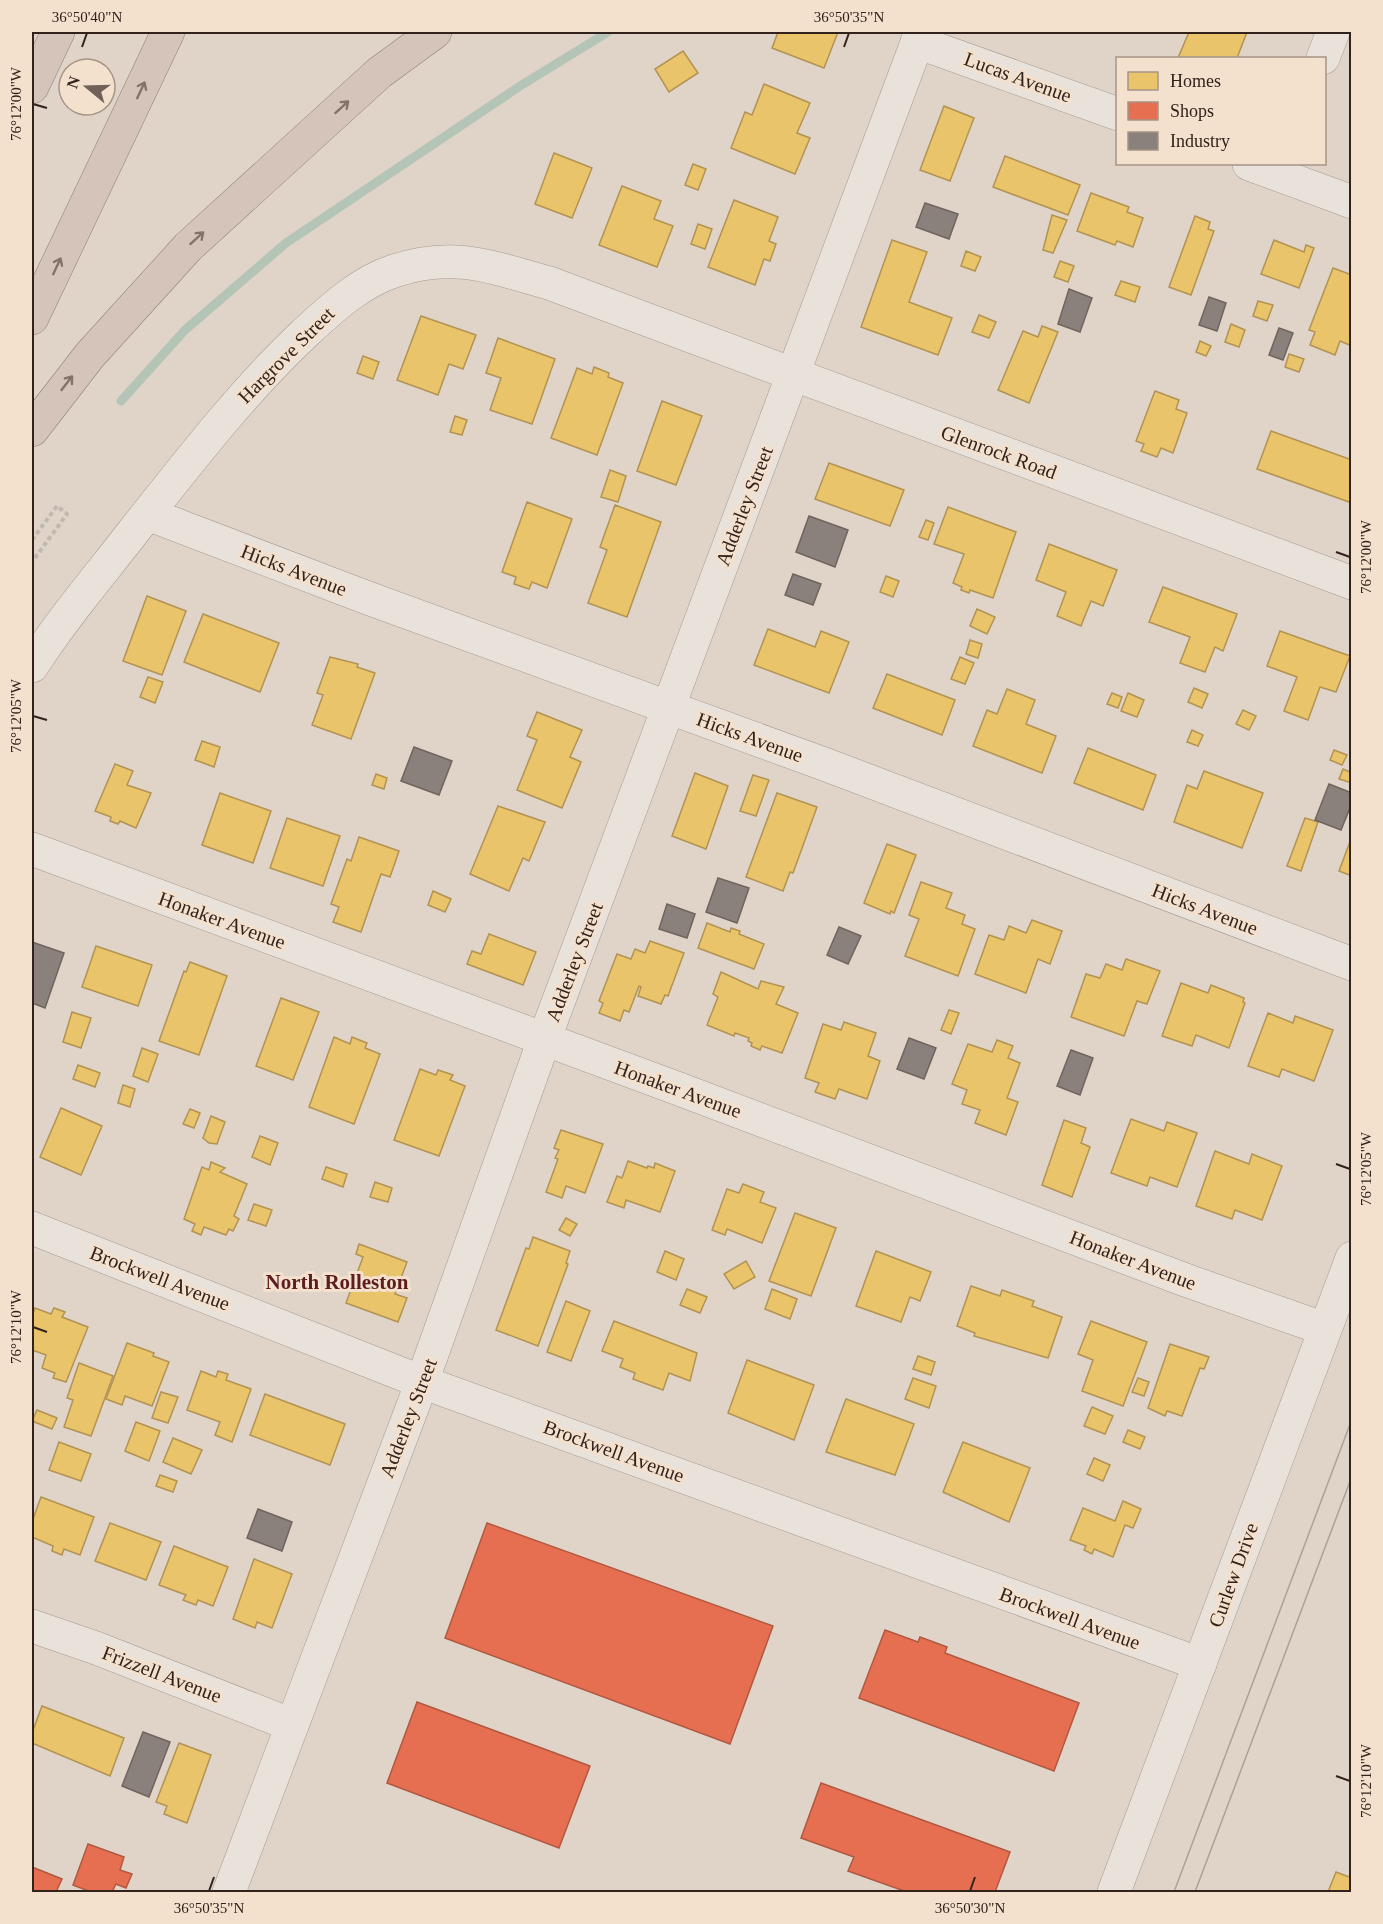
<svg xmlns="http://www.w3.org/2000/svg" width="1383" height="1924" font-family="'Times New Roman',serif">
<style>
.homes{fill:#e9c46a;stroke:#b29353;stroke-width:1.5}
.shops{fill:#e76f51;stroke:#b15841;stroke-width:1.5}
.industry{fill:#8a817c;stroke:#70645f;stroke-width:1.5}
.lines{fill:none;stroke-linecap:round;stroke-linejoin:round}
.stream{stroke:#b4c4b6;stroke-width:9}
.minor-casing{stroke:#a59a92;stroke-width:34}
.highway-casing{stroke:#8a8079;stroke-width:34}
.path{stroke:#c1b8b2;stroke-width:4;stroke-dasharray:4.5 3;stroke-linecap:butt}
.minor{stroke:#e9e2da;stroke-width:33}
.highway{stroke:#d4c4ba;stroke-width:33}
.tram{stroke:#a9a19b;stroke-width:1.5}
.oneway{stroke:#84736b}
.ticks{fill:none;stroke:#33221c;stroke-width:2}
.labels{text-anchor:middle;stroke-width:6;stroke-linejoin:round;paint-order:stroke}
.street-label{font-size:20px;fill:#33221c;stroke:#f3e0cd}
.neighbourhood-label{font-size:21px;font-weight:bold;fill:#5d1d1e;stroke:#f3e0cd}
.neatline{fill:none;stroke:#33221c;stroke-width:2}
.ticks-label{font-size:15px;text-anchor:middle;fill:#33221c}
</style>
<rect width="100%" height="100%" fill="#e0d4c8"/>
<g class="homes">
<path d="M778,32H838L824,68L772,48Z"/>
<path d="M1189,32H1247L1237,58H1178Z"/>
<path d="M683,51L698,73L669,92L655,69Z"/>
<path d="M764,84L810,103L797,133L810,138L795,174L731,148L745,112L752,115Z"/>
<path d="M944,106L974,118L950,181L920,170Z"/>
<path d="M554,153L592,168L572,218L535,204Z"/>
<path d="M1005,156L1080,185L1068,215L993,187Z"/>
<path d="M693,164L706,169L698,190L685,185Z"/>
<path d="M622,186L661,201L654,219L673,226L657,267L599,245Z"/>
<path d="M1091,193L1129,207L1127,212L1143,218L1133,247L1117,241L1115,245L1077,231Z"/>
<path d="M734,200L778,217L769,241L776,244L770,261L764,259L755,285L708,267Z"/>
<path d="M1052,215L1067,220L1053,253L1043,250Z"/>
<path d="M1195,216L1210,222L1208,229L1214,231L1191,295L1169,287Z"/>
<path d="M698,224L712,229L705,249L691,244Z"/>
<path d="M892,240L927,252L909,302L952,318L938,355L861,327Z"/>
<path d="M1274,240L1304,252L1306,245L1314,248L1299,288L1261,274Z"/>
<path d="M966,251L981,257L975,271L961,266Z"/>
<path d="M1060,261L1074,266L1068,282L1054,277Z"/>
<path d="M1333,268L1352,275V346L1340,341L1335,355L1310,345L1315,332L1309,330Z"/>
<path d="M1121,281L1140,287L1135,302L1115,295Z"/>
<path d="M1258,301L1273,305L1267,321L1253,316Z"/>
<path d="M979,315L996,322L989,338L972,332Z"/>
<path d="M421,316L476,335L463,369L449,364L438,395L397,380Z"/>
<path d="M1231,324L1245,330L1239,347L1225,342Z"/>
<path d="M1042,326L1058,332L1029,403L998,390L1023,331L1038,337Z"/>
<path d="M498,338L555,359L532,424L490,410L501,378L486,373Z"/>
<path d="M1200,341L1211,346L1206,356L1196,352Z"/>
<path d="M1289,354L1304,359L1299,372L1285,367Z"/>
<path d="M363,356L379,362L373,379L357,373Z"/>
<path d="M594,367L609,373L608,377L623,383L597,455L551,438L577,368L592,374Z"/>
<path d="M1155,391L1179,400L1176,409L1187,413L1173,453L1161,448L1157,457L1141,451L1144,444L1136,441Z"/>
<path d="M662,401L702,416L676,485L637,471Z"/>
<path d="M455,416L467,420L462,435L450,432Z"/>
<path d="M1271,431L1352,460V496L1349,502L1257,469Z"/>
<path d="M829,463L904,490L890,526L815,499Z"/>
<path d="M610,470L626,476L618,502L601,497Z"/>
<path d="M527,502L572,519L547,588L532,582L529,589L514,584L516,577L502,572Z"/>
<path d="M615,505L661,522L627,617L588,603L607,550L600,547Z"/>
<path d="M948,507L1016,532L993,598L970,590L969,593L961,590L962,587L953,583L964,554L934,544Z"/>
<path d="M926,520L934,523L928,540L919,537Z"/>
<path d="M1049,544L1117,570L1103,606L1091,601L1081,626L1057,616L1066,592L1036,580Z"/>
<path d="M886,576L899,581L893,597L880,592Z"/>
<path d="M1163,587L1237,614L1223,651L1215,647L1205,672L1180,663L1190,637L1149,622Z"/>
<path d="M147,596L186,611L162,675L123,661Z"/>
<path d="M977,609L995,617L987,634L970,626Z"/>
<path d="M203,614L279,643L260,692L184,662Z"/>
<path d="M768,629L815,647L821,631L849,642L829,693L754,665Z"/>
<path d="M1280,631L1350,656L1336,692L1320,687L1308,720L1284,711L1297,677L1267,666Z"/>
<path d="M970,640L982,644L978,658L966,654Z"/>
<path d="M330,657L358,664L357,667L375,673L351,739L312,725L323,695L317,693Z"/>
<path d="M960,657L974,663L965,684L951,679Z"/>
<path d="M887,674L955,700L942,735L873,708Z"/>
<path d="M148,677L163,682L155,703L140,697Z"/>
<path d="M1194,688L1208,694L1202,708L1188,702Z"/>
<path d="M1007,689L1035,700L1026,724L1056,736L1042,773L973,746L987,710L997,714Z"/>
<path d="M1112,693L1122,697L1118,708L1107,704Z"/>
<path d="M1128,693L1144,700L1137,717L1121,711Z"/>
<path d="M1243,710L1256,716L1249,730L1236,724Z"/>
<path d="M537,712L582,730L570,757L581,762L562,808L517,790L537,740L527,736Z"/>
<path d="M1192,730L1203,735L1198,746L1187,742Z"/>
<path d="M202,741L220,747L214,767L195,760Z"/>
<path d="M1088,748L1156,775L1143,810L1074,783Z"/>
<path d="M1334,750L1347,755L1342,765L1330,760Z"/>
<path d="M115,764L133,771L127,785L151,793L136,828L120,821L118,824L110,821L111,817L95,811Z"/>
<path d="M1343,769L1352,773V783L1339,779Z"/>
<path d="M1204,771L1263,793L1242,848L1174,822L1187,785L1197,789Z"/>
<path d="M695,773L728,786L706,849L672,836Z"/>
<path d="M376,774L387,778L384,789L372,785Z"/>
<path d="M753,775L769,780L756,816L740,811Z"/>
<path d="M220,793L271,811L253,863L202,845Z"/>
<path d="M777,793L817,807L793,873L790,872L783,891L746,877Z"/>
<path d="M498,806L545,822L529,861L523,858L509,891L470,874Z"/>
<path d="M287,818L340,836L323,886L270,868Z"/>
<path d="M1305,818L1318,822L1301,871L1287,866Z"/>
<path d="M359,837L399,851L390,877L381,874L361,932L333,922L339,907L331,904L347,859L351,861Z"/>
<path d="M1351,839H1352V876L1339,871Z"/>
<path d="M887,844L916,855L894,913L891,911L890,914L864,903Z"/>
<path d="M921,882L952,893L946,908L965,915L962,924L975,929L958,976L905,956L919,919L909,915Z"/>
<path d="M433,891L451,899L445,912L428,905Z"/>
<path d="M1032,920L1062,931L1050,964L1038,959L1026,993L975,974L989,935L1004,940L1009,926L1026,933Z"/>
<path d="M707,923L730,932L731,928L740,931L739,934L764,944L754,969L698,948Z"/>
<path d="M489,934L536,952L523,985L467,964L472,951L481,954Z"/>
<path d="M650,941L684,953L668,996L665,995L661,1004L638,996L641,987L639,986L629,1012L624,1010L620,1021L599,1013L603,1003L599,1001L617,954L631,959L635,949L645,953Z"/>
<path d="M96,946L152,965L138,1006L82,987Z"/>
<path d="M1126,959L1160,971L1147,1004L1137,1001L1124,1036L1071,1017L1086,974L1100,978L1106,964L1122,970Z"/>
<path d="M190,962L227,976L199,1055L159,1041L184,971L186,972Z"/>
<path d="M721,972L758,989L761,981L784,987L776,1004L798,1013L782,1053L762,1046L760,1050L751,1046L752,1043L748,1041L749,1038L735,1033L734,1036L707,1025L718,997L713,994Z"/>
<path d="M1181,983L1208,993L1211,985L1244,998L1243,1002L1245,1003L1229,1048L1196,1035L1192,1046L1162,1036Z"/>
<path d="M281,998L319,1012L293,1080L256,1066Z"/>
<path d="M949,1010L959,1013L951,1034L941,1030Z"/>
<path d="M72,1012L91,1018L81,1048L63,1042Z"/>
<path d="M1268,1013L1293,1023L1295,1016L1333,1030L1314,1081L1282,1069L1279,1077L1248,1066Z"/>
<path d="M844,1022L876,1033L868,1056L880,1061L867,1099L839,1089L835,1099L815,1092L819,1083L805,1078L823,1024L841,1030Z"/>
<path d="M334,1037L350,1044L352,1037L367,1043L365,1048L380,1054L354,1124L309,1107Z"/>
<path d="M997,1040L1013,1046L1008,1058L1020,1063L1007,1098L1018,1102L1006,1135L975,1123L980,1110L962,1104L967,1090L952,1084L968,1044L992,1052Z"/>
<path d="M142,1048L158,1054L148,1082L133,1076Z"/>
<path d="M78,1065L100,1073L95,1087L73,1079Z"/>
<path d="M420,1069L436,1075L438,1070L453,1075L450,1080L465,1086L439,1156L394,1140Z"/>
<path d="M123,1085L135,1089L130,1107L118,1103Z"/>
<path d="M61,1108L102,1126L81,1175L40,1157Z"/>
<path d="M190,1109L200,1113L194,1128L183,1124Z"/>
<path d="M211,1116L225,1122L217,1144L209,1143L203,1138Z"/>
<path d="M1131,1119L1164,1131L1167,1122L1197,1133L1177,1187L1150,1177L1147,1186L1111,1173Z"/>
<path d="M1064,1120L1086,1128L1081,1143L1090,1147L1072,1197L1042,1185Z"/>
<path d="M561,1130L603,1144L585,1193L566,1186L562,1198L546,1192L558,1159L555,1158L559,1150L554,1148Z"/>
<path d="M260,1136L278,1143L270,1165L252,1157Z"/>
<path d="M1215,1151L1249,1164L1252,1154L1282,1166L1262,1220L1235,1210L1232,1219L1196,1206Z"/>
<path d="M628,1161L647,1168L648,1166L654,1168L655,1163L675,1171L660,1212L626,1200L624,1208L607,1202L617,1176L622,1178Z"/>
<path d="M211,1162L225,1168L220,1172L247,1184L234,1216L239,1219L233,1231L229,1229L226,1235L204,1227L201,1235L192,1231L195,1224L184,1219L202,1167L209,1170Z"/>
<path d="M326,1167L347,1174L343,1187L322,1179Z"/>
<path d="M375,1182L392,1188L388,1202L370,1197Z"/>
<path d="M743,1184L764,1192L760,1202L776,1208L762,1243L727,1229L725,1235L712,1230L727,1189L739,1193Z"/>
<path d="M254,1204L272,1210L266,1226L248,1220Z"/>
<path d="M795,1213L836,1228L811,1296L769,1281Z"/>
<path d="M566,1218L577,1224L570,1236L559,1230Z"/>
<path d="M533,1237L570,1251L566,1263L568,1264L538,1346L496,1330L526,1248L529,1249Z"/>
<path d="M359,1244L407,1262L395,1294L407,1298L398,1322L346,1303L363,1257L356,1254Z"/>
<path d="M665,1251L684,1259L676,1280L657,1272Z"/>
<path d="M876,1251L931,1272L920,1301L910,1297L901,1322L856,1306Z"/>
<path d="M746,1261L755,1277L734,1289L724,1274Z"/>
<path d="M971,1286L1000,1296L1002,1290L1034,1301L1032,1306L1062,1317L1048,1358L974,1336L975,1333L957,1326Z"/>
<path d="M687,1289L707,1297L700,1313L680,1305Z"/>
<path d="M772,1289L797,1299L790,1319L765,1309Z"/>
<path d="M566,1301L590,1311L571,1361L547,1352Z"/>
<path d="M35,1308L51,1314L54,1308L65,1312L62,1317L88,1327L66,1382L53,1378L55,1373L42,1368L46,1355L32,1350V1317Z"/>
<path d="M614,1321L697,1353L690,1381L669,1373L663,1390L633,1379L635,1373L620,1367L623,1359L602,1351Z"/>
<path d="M1091,1321L1147,1342L1123,1406L1082,1391L1093,1360L1078,1354Z"/>
<path d="M127,1343L154,1353L153,1356L169,1362L152,1406L125,1396L122,1405L106,1399Z"/>
<path d="M1170,1344L1209,1357L1204,1369L1200,1368L1182,1416L1167,1411L1165,1416L1148,1408Z"/>
<path d="M918,1356L935,1362L931,1375L913,1369Z"/>
<path d="M747,1360L814,1385L794,1440L728,1413Z"/>
<path d="M79,1363L113,1376L91,1436L64,1427L73,1400L67,1398Z"/>
<path d="M201,1371L216,1377L218,1371L228,1374L226,1380L251,1389L232,1442L215,1435L220,1422L187,1410Z"/>
<path d="M913,1378L936,1386L929,1408L905,1399Z"/>
<path d="M1138,1378L1149,1382L1144,1396L1132,1392Z"/>
<path d="M161,1392L178,1397L168,1423L152,1418Z"/>
<path d="M265,1394L345,1424L330,1465L250,1435Z"/>
<path d="M846,1399L914,1424L895,1475L826,1452Z"/>
<path d="M1092,1407L1113,1416L1105,1434L1084,1426Z"/>
<path d="M37,1410L57,1418L52,1429L32,1421Z"/>
<path d="M136,1422L160,1431L149,1461L125,1451Z"/>
<path d="M1128,1430L1145,1437L1140,1449L1123,1442Z"/>
<path d="M173,1438L202,1450L191,1474L163,1462Z"/>
<path d="M59,1442L91,1454L81,1481L49,1470Z"/>
<path d="M963,1442L1030,1468L1009,1522L943,1492Z"/>
<path d="M1094,1458L1110,1465L1103,1481L1087,1474Z"/>
<path d="M160,1475L177,1481L173,1492L156,1486Z"/>
<path d="M41,1497L94,1517L80,1555L64,1549L62,1555L52,1551L53,1546L32,1537V1522Z"/>
<path d="M1123,1501L1141,1509L1133,1528L1125,1525L1113,1557L1094,1549L1092,1554L1084,1550L1086,1546L1070,1540L1083,1508L1115,1521Z"/>
<path d="M110,1523L161,1542L146,1580L95,1561Z"/>
<path d="M174,1546L228,1567L213,1606L198,1600L196,1605L183,1600L186,1595L159,1585Z"/>
<path d="M254,1559L292,1574L272,1628L257,1622L255,1628L233,1619Z"/>
<path d="M42,1706L124,1738L110,1776L32,1743V1733Z"/>
<path d="M179,1743L211,1755L187,1823L164,1814L167,1806L156,1802Z"/>
<path d="M1336,1872L1352,1878V1892H1328Z"/>
</g>
<g class="shops">
<path d="M487,1523L773,1626L730,1744L445,1638Z"/>
<path d="M885,1630L918,1642L920,1637L947,1647L945,1653L1079,1703L1054,1771L859,1698Z"/>
<path d="M417,1702L590,1766L559,1848L387,1783Z"/>
<path d="M821,1783L1010,1852L995,1892H907L848,1871L854,1857L801,1838Z"/>
<path d="M88,1844L124,1857L120,1870L132,1874L126,1888L116,1884L112,1892H91L73,1885Z"/>
<path d="M32,1867L62,1879L56,1892H32Z"/>
</g>
<g class="industry">
<path d="M925,203L958,214L949,239L916,227Z"/>
<path d="M1069,289L1092,298L1080,332L1058,324Z"/>
<path d="M1209,297L1226,303L1217,331L1199,325Z"/>
<path d="M1279,328L1293,333L1283,360L1269,355Z"/>
<path d="M809,516L848,530L835,567L796,552Z"/>
<path d="M793,574L821,584L813,605L785,595Z"/>
<path d="M414,747L452,761L439,795L401,781Z"/>
<path d="M1329,784L1352,793V803L1341,830L1315,820Z"/>
<path d="M718,878L749,888L737,923L706,912Z"/>
<path d="M667,904L695,914L687,938L659,929Z"/>
<path d="M839,927L861,936L848,964L827,955Z"/>
<path d="M32,942L64,953L45,1008L32,1003Z"/>
<path d="M909,1038L936,1048L924,1079L897,1069Z"/>
<path d="M1071,1050L1093,1058L1080,1095L1057,1086Z"/>
<path d="M258,1509L292,1522L282,1551L247,1538Z"/>
<path d="M143,1732L170,1742L149,1797L122,1786Z"/>
</g>
<g class="lines">
<path class="stream" d="M121,401L185,330L286,243L520,86L608,32"/>
<defs>
<g id="minor">
<path d="M917,42L1118,114"/>
<path d="M1323,58L1333,32"/>
<path d="M1249,164L1352,202"/>
<path d="M148,514L365,597L824,764L1352,964"/>
<path d="M32,666C62,619 99,576 133,532C188,463 241,393 305,333C331,309 360,282 394,271C454,251 491,267 549,283L1352,583"/>
<path d="M32,849L679,1089L1188,1281L1325,1329"/>
<path d="M32,1228L422,1382L1200,1664"/>
<path d="M32,1626L96,1648L292,1725"/>
<path d="M229,1892L422,1382L544,1040L921,32"/>
<path d="M1114,1892L1352,1258"/>
</g>
<g id="highway">
<path d="M32,87L58,32"/>
<path d="M32,318L168,32"/>
<path d="M32,430L90,355L188,247L379,73L435,32"/>
</g>
</defs>
<use href="#minor" class="minor-casing"/>
<use href="#highway" class="highway-casing"/>
<path class="path" d="M32,540L57,506L67,514L32,562"/>
<use href="#minor" class="minor"/>
<use href="#highway" class="highway"/>
<g class="tram">
<path d="M1174,1892L1352,1419"/>
<path d="M1195,1892L1352,1476"/>
</g>
</g>
<defs><path id="oneway-shaft" d="M-6 0H5M1.5-3L5.5 0L1.5 3" fill="none" stroke-width="1.6" stroke-linecap="round" stroke-linejoin="round" transform="scale(1.5)"/></defs>
<g class="oneway">
<use href="#oneway-shaft" transform="translate(141 90) rotate(-65)"/>
<use href="#oneway-shaft" transform="translate(342 107) rotate(-42)"/>
<use href="#oneway-shaft" transform="translate(197 238) rotate(-42)"/>
<use href="#oneway-shaft" transform="translate(57 266) rotate(-65)"/>
<use href="#oneway-shaft" transform="translate(67 383) rotate(-52)"/>
</g>
<path class="ticks" d="M82,47L87,33M844,47L849,33M33,104L47,108M1336,552L1350,557M33,716L47,720M1336,1164L1350,1169M33,1327L47,1332M1336,1776L1350,1781M209,1891L214,1877M970,1891L975,1877"/>
<g class="labels">
<g class="street-label">
<text transform="translate(1018 77) rotate(20)" y="7">Lucas Avenue</text>
<text transform="translate(286 355) rotate(-45)" y="7">Hargrove Street</text>
<text transform="translate(999 452) rotate(20)" y="7">Glenrock Road</text>
<text transform="translate(744 506) rotate(-69)" y="7">Adderley Street</text>
<text transform="translate(294 570) rotate(21)" y="7">Hicks Avenue</text>
<text transform="translate(750 737) rotate(20)" y="7">Hicks Avenue</text>
<text transform="translate(1205 909) rotate(21)" y="7">Hicks Avenue</text>
<text transform="translate(222 920) rotate(20)" y="7">Honaker Avenue</text>
<text transform="translate(574 962) rotate(-69)" y="7">Adderley Street</text>
<text transform="translate(678 1089) rotate(20)" y="7">Honaker Avenue</text>
<text transform="translate(1133 1260) rotate(21)" y="7">Honaker Avenue</text>
<text transform="translate(160 1278) rotate(21)" y="7">Brockwell Avenue</text>
<text transform="translate(408 1418) rotate(-69)" y="7">Adderley Street</text>
<text transform="translate(614 1451) rotate(20)" y="7">Brockwell Avenue</text>
<text transform="translate(1233 1575) rotate(-70)" y="7">Curlew Drive</text>
<text transform="translate(1070 1618) rotate(20)" y="7">Brockwell Avenue</text>
<text transform="translate(162 1674) rotate(21)" y="7">Frizzell Avenue</text>
</g>
<g class="neighbourhood-label">
<text x="337" y="1289">North Rolleston</text>
</g>
</g>
<rect width="1383" height="1924" fill="none" stroke="#f3e0cd" stroke-width="66"/>
<rect x="1116" y="57" width="210" height="108" fill="#f3e0cd" stroke="#a69486" stroke-width="1.5"/>
<rect x="1128" y="72" width="30" height="18" fill="#e9c46a" stroke="#a69486" stroke-width="1.5"/>
<text x="1170" y="87" font-size="18" fill="#33221c">Homes</text>
<rect x="1128" y="102" width="30" height="18" fill="#e76f51" stroke="#a69486" stroke-width="1.5"/>
<text x="1170" y="117" font-size="18" fill="#33221c">Shops</text>
<rect x="1128" y="132" width="30" height="18" fill="#8a817c" stroke="#a69486" stroke-width="1.5"/>
<text x="1170" y="147" font-size="18" fill="#33221c">Industry</text>
<g transform="translate(87 87) rotate(289)"><circle r="28" fill="#f3e0cd" stroke="#a69486" stroke-width="1.5"/>
<path d="M0-4.5L10 22L0 15L-10 22Z" fill="#706058"/>
<text y="-9" font-size="16" font-weight="bold" text-anchor="middle" fill="#33221c">N</text>
</g>
<rect x="33" y="33" width="1317" height="1858" class="neatline"/>
<g class="ticks-label">
<text x="87" y="22">36°50'40"N</text>
<text x="849" y="22">36°50'35"N</text>
<text transform="translate(16 104) rotate(-90)" y="5">76°12'00"W</text>
<text transform="translate(1366 557) rotate(-90)" y="5">76°12'00"W</text>
<text transform="translate(16 716) rotate(-90)" y="5">76°12'05"W</text>
<text transform="translate(1366 1169) rotate(-90)" y="5">76°12'05"W</text>
<text transform="translate(16 1327) rotate(-90)" y="5">76°12'10"W</text>
<text transform="translate(1366 1781) rotate(-90)" y="5">76°12'10"W</text>
<text x="209" y="1913">36°50'35"N</text>
<text x="970" y="1913">36°50'30"N</text>
</g>
</svg>
